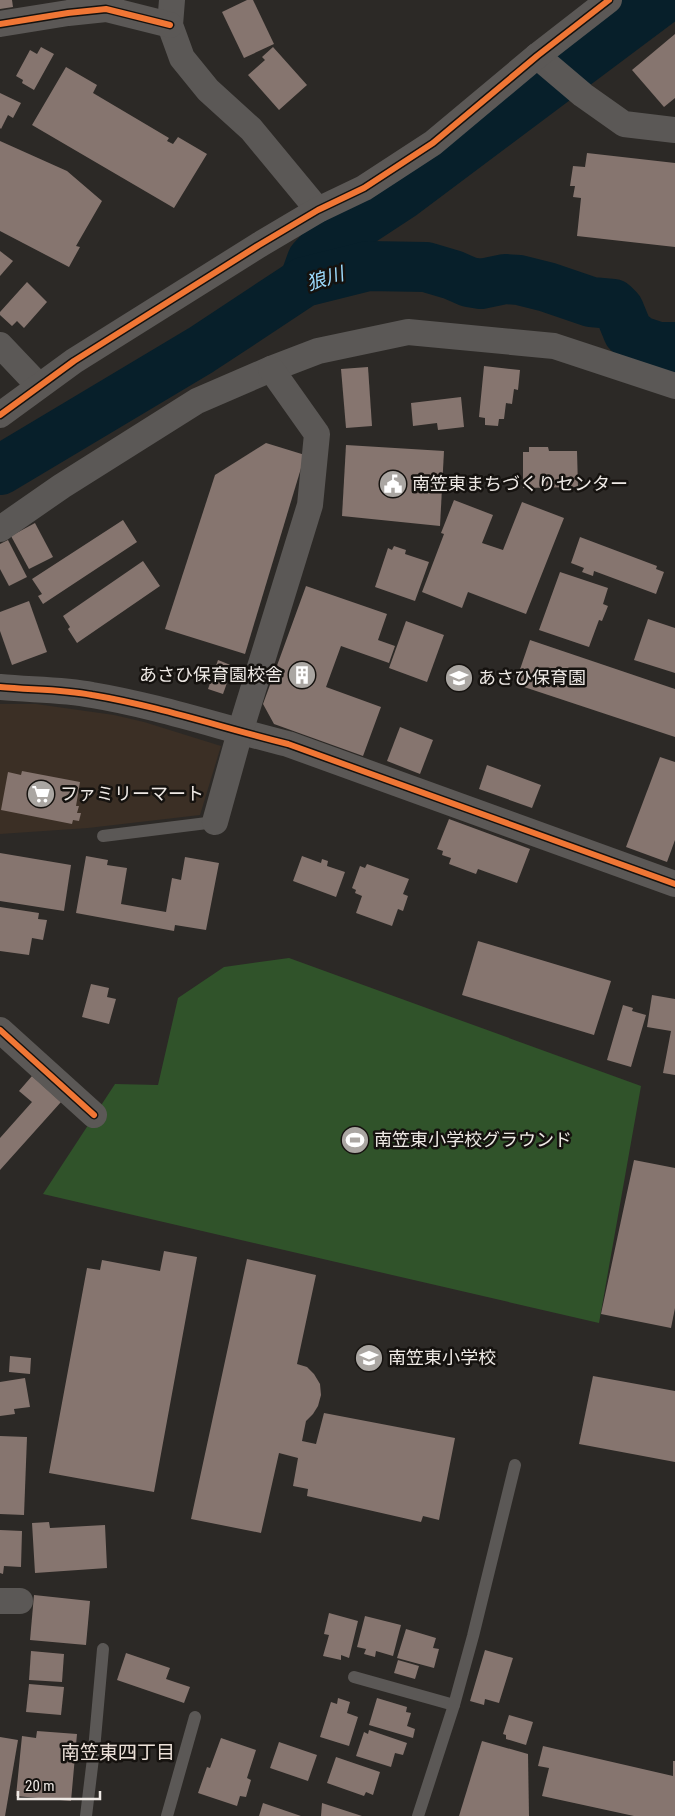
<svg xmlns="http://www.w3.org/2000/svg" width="675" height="1816" font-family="'Roboto Condensed','Noto Sans JP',sans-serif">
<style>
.built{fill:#3b2f25}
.green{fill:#30532a}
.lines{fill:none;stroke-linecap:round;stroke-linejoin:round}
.river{stroke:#071f2a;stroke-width:50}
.building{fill:#86756f}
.lane{stroke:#5b5856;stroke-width:12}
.street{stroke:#5b5856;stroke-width:26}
.cycleway-casing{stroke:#15120f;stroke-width:9}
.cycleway{stroke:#f07635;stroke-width:6}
.labels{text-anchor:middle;stroke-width:5;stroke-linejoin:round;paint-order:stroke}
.poi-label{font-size:18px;fill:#eee9e5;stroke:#15120f;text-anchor:start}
.water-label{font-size:19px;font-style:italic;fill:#9ddbfd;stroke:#15120f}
.neighbourhood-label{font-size:19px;fill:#ebe0d8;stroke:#15120f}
</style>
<rect width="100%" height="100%" fill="#2c2926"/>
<path class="built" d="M0,704H36L114,715L144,722L221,746L200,815L88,828L0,834Z"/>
<path class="green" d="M289,958L641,1086L599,1323L43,1194L115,1084L158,1085L178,998L224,967Z"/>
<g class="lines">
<g class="river">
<path d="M304,282L312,260L327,244L403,194L662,0"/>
<path d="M0,470L201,350L304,282L368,266L426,267L453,275L469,282L481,284L505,279L519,280L547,287L591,302L613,304L619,310L628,332L640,341L658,347H675"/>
</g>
</g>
<g class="building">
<path d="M0,0H12L13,7L0,9Z"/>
<path d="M247,0H253L274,44L244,58L222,12Z"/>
<path d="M675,34V98L664,107L632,70Z"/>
<path d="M41,47L54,54L34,90L22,83L23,80L16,76L30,50L37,54Z"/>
<path d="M273,47L307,85L279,110L248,75L265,60L262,57Z"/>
<path d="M66,67L97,85L93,93L169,138L167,141L173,144L178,137L207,154L174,208L32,125Z"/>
<path d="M0,93L21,103L13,118L8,115L1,129L0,128Z"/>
<path d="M0,141L67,171L102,201L76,246L80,247L69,267L0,231Z"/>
<path d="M587,153L675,163V247L577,236L581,198L573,197L575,186H570L573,166L585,167Z"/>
<path d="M0,251L13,261L0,276Z"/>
<path d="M27,282L47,302L24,328L17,321L12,326L0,315V312Z"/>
<path d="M484,366L520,370L518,390L514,389L512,404L506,403L504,419H499L498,426L485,425V418L479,417Z"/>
<path d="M368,367L372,426L346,428L341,369Z"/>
<path d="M461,397L464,427L438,430L437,423L413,426L411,403Z"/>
<path d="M266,443L305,455L245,654L165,629L215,475Z"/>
<path d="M346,445L444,451L440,526L342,516Z"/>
<path d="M529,447H548L549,451H577L578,487L523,488V452H529Z"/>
<path d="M454,500L493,515L482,543L503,550L522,502L564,518L526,614L468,592L462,608L422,592L444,534L441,533Z"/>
<path d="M123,520L137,542L43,604L38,596L42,594L32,579Z"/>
<path d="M35,523L53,557L29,569L11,536Z"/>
<path d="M580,537L657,566L656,569L664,572L656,594L594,571L593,576L582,572L584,568L571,563Z"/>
<path d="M8,540L27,577L9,586L0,569V544Z"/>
<path d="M394,546L406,550L405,554L429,562L415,601L375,587L388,548L392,550Z"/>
<path d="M143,561L160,586L77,643L68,629L70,627L63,616Z"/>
<path d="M560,572L608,588L603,604L608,606L602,621L599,620L589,647L539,630Z"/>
<path d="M306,586L387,614L378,640L395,646L389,663L341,646L326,687L381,707L363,756L274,724L263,704Z"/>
<path d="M29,601L47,652L12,665L0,631V612Z"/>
<path d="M648,619L675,628V673L634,660Z"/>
<path d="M406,621L444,635L427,682L389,668Z"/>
<path d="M530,640L675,689V737L515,684Z"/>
<path d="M218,660L233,666L223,694L208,689Z"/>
<path d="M400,727L433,740L420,774L387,761Z"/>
<path d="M660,757L675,762V840L667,862L626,847Z"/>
<path d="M487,765L541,785L532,808L479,789Z"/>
<path d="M22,771L80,782L76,806H79L77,813H81L79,821L73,820L72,824L1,810L8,772L21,775Z"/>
<path d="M449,819L530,849L517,883L478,869L476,874L449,864L451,858L442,855L443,851L437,849Z"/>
<path d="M0,853L71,865L64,911L0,901Z"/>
<path d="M86,856L108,860L107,865L127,868L121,904L166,912L172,878L181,880L185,857L219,863L206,930L175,925L174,931L76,913Z"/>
<path d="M302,856L321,863L322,859L328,861L327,866L345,872L336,897L293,881Z"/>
<path d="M367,864L409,879L403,894L408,896L403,911L398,909L392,926L356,913L362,896L355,893L356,890L352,888L360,866L365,868Z"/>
<path d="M0,907L39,913L38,919L47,920L43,940L32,938L29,955L0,951Z"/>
<path d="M478,941L611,981L594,1035L462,995Z"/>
<path d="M91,984L109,988L107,997L116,999L109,1024L82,1017Z"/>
<path d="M652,995L675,999V1075L663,1073L671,1031L647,1027Z"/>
<path d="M623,1005L633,1008L632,1011L646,1015L631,1067L607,1060Z"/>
<path d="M32,1076L61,1102L0,1170V1138L32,1102L19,1091Z"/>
<path d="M634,1160L675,1168V1308L671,1328L601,1314Z"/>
<path d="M164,1251L197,1257L154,1492L49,1473L87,1268L100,1270L102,1260L160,1271Z"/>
<path d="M247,1259L316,1275L297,1364L307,1367L314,1374L320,1384L321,1395L318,1406L313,1414L306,1421L302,1441L316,1444L324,1413L455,1438L439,1520L423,1516L421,1522L307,1496L308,1489L293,1486L298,1458L279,1453L261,1533L191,1519Z"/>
<path d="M10,1356L31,1358L30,1374L9,1372Z"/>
<path d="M593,1376L675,1391V1462L579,1444Z"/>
<path d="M25,1378L30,1407L14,1409L15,1414L0,1416V1382Z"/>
<path d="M0,1436L27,1437L24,1515L0,1514Z"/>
<path d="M49,1522L50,1528L105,1525L107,1568L35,1573L32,1523Z"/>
<path d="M0,1530L22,1531L21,1567L4,1566L3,1574L0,1573Z"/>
<path d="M34,1595L90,1601L86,1645L30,1640Z"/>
<path d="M329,1613L358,1621L349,1658L341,1655V1660L323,1656L329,1635L324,1634Z"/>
<path d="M365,1616L401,1625L393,1656L376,1651L375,1657L364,1654L366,1649L357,1647Z"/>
<path d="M406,1629L436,1638L433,1648L439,1649L434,1668L397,1658Z"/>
<path d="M485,1650L513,1658L499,1703L485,1699L484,1705L470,1701Z"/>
<path d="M31,1651L64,1654L62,1682L29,1680Z"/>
<path d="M126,1653L170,1668L166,1679L190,1687L184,1703L117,1680Z"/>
<path d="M398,1660L419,1666L415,1679L394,1673Z"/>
<path d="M29,1684L64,1687L61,1715L26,1712Z"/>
<path d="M338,1698L350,1702L347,1713L358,1717L349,1746L320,1737L331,1702L337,1704Z"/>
<path d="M377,1698L407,1707L406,1712L411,1713L407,1726L415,1729L413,1738L369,1725Z"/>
<path d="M509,1715L533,1722L526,1745L506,1739V1735L503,1734Z"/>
<path d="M369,1730L407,1743L403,1755L395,1753L391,1767L356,1756L364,1732L368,1734Z"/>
<path d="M37,1731L77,1734L71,1801L16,1796L22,1736L36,1738Z"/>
<path d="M0,1737L18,1740L5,1816H0Z"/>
<path d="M221,1738L256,1750L247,1778L251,1780L246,1797L240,1796L237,1806L198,1793L207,1767L210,1768Z"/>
<path d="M482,1741L528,1754L529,1816H459Z"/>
<path d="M279,1742L317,1755L308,1781L270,1768Z"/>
<path d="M543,1746L673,1776V1761H675V1816H634L542,1796L549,1768L538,1766Z"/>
<path d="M336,1757L380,1772L373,1795L366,1792L364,1796L327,1783Z"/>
<path d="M263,1803L301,1816H259Z"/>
<path d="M322,1803L362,1816H321Z"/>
</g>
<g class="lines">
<g class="lane">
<path d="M103,836L215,822"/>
<path d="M354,1677L454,1705"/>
<path d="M86,1816L94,1750L103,1649"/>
<path d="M167,1816L195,1717"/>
<path d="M418,1816L454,1705L473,1636L515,1465"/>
</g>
<g class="street">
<path d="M172,0L170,25L182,58L208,90L251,129L318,210"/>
<path d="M0,24L68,13L106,9L170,25"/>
<path d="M537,56L583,95L624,124L675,130"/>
<path d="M0,345L39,386"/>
<path d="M0,415L74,361L259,245L318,210L364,188L433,143L537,56L609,0"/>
<path d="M0,529L62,486L197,401L271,369L318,351L408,332L554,346L675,386"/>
<path d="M0,687C30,690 62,689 92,695C158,706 223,728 288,744L675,884"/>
<path d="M215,822L240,732L310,505L317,434L271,369"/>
<path d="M0,1030L94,1115"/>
<path d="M0,1601H20"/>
</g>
<defs>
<g id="cycleway">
<path d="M0,24L68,13L106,9L170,25"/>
<path d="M0,415L74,361L259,245L318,210L364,188L433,143L537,56L609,0"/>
<path d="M0,687C30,690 62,689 92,695C158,706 223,728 288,744L675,884"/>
<path d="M0,1030L94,1115"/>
</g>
</defs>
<use href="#cycleway" class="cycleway-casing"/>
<use href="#cycleway" class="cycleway"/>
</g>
<defs>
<symbol id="civic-disc" viewBox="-11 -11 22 22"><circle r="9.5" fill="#aaa6a2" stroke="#15120f"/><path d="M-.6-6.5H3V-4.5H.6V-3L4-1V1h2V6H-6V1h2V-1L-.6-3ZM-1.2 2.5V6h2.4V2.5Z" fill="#fff"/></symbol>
<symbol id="building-disc" viewBox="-11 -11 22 22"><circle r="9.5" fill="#aaa6a2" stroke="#15120f"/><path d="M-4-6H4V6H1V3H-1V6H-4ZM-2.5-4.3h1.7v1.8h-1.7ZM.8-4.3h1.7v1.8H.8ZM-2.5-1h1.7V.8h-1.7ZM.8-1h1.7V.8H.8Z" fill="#fff"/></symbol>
<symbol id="school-disc" viewBox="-11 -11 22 22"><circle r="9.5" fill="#aaa6a2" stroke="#15120f"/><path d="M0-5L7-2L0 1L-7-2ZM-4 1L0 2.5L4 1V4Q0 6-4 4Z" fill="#fff"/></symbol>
<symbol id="supermarket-disc" viewBox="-11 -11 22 22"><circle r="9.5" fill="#aaa6a2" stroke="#15120f"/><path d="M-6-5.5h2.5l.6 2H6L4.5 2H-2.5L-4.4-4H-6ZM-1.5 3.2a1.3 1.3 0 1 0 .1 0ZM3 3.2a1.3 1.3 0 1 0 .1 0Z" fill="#fff"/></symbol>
<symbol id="stadium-disc" viewBox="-11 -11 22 22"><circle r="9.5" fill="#aaa6a2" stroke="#15120f"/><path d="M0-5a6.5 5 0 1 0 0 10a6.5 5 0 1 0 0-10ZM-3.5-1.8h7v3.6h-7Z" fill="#fff"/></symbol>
</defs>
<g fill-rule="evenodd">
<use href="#civic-disc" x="377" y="468" width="32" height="32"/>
<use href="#building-disc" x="286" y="659" width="32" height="32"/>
<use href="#school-disc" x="443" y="662" width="32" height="32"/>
<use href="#supermarket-disc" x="25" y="778" width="32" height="32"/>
<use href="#stadium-disc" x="339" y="1124" width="32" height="32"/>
<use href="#school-disc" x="353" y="1342" width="32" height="32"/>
</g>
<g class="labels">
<g class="poi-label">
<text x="412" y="490">南笠東まちづくりセンター</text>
<text x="283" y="681" text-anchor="end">あさひ保育園校舎</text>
<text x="478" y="684">あさひ保育園</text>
<text x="60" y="800">ファミリーマート</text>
<text x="374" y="1146">南笠東小学校グラウンド</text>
<text x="388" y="1364">南笠東小学校</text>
</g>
<g class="water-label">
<text transform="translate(325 278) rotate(-17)" y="7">狼川</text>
</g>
<g class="neighbourhood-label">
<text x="118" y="1759">南笠東四丁目</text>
</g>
</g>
<path d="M18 1791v8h82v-8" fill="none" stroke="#eee9e5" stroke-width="2.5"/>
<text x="25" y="1791" font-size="15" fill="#eee9e5" stroke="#15120f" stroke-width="4" paint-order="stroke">20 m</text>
</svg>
